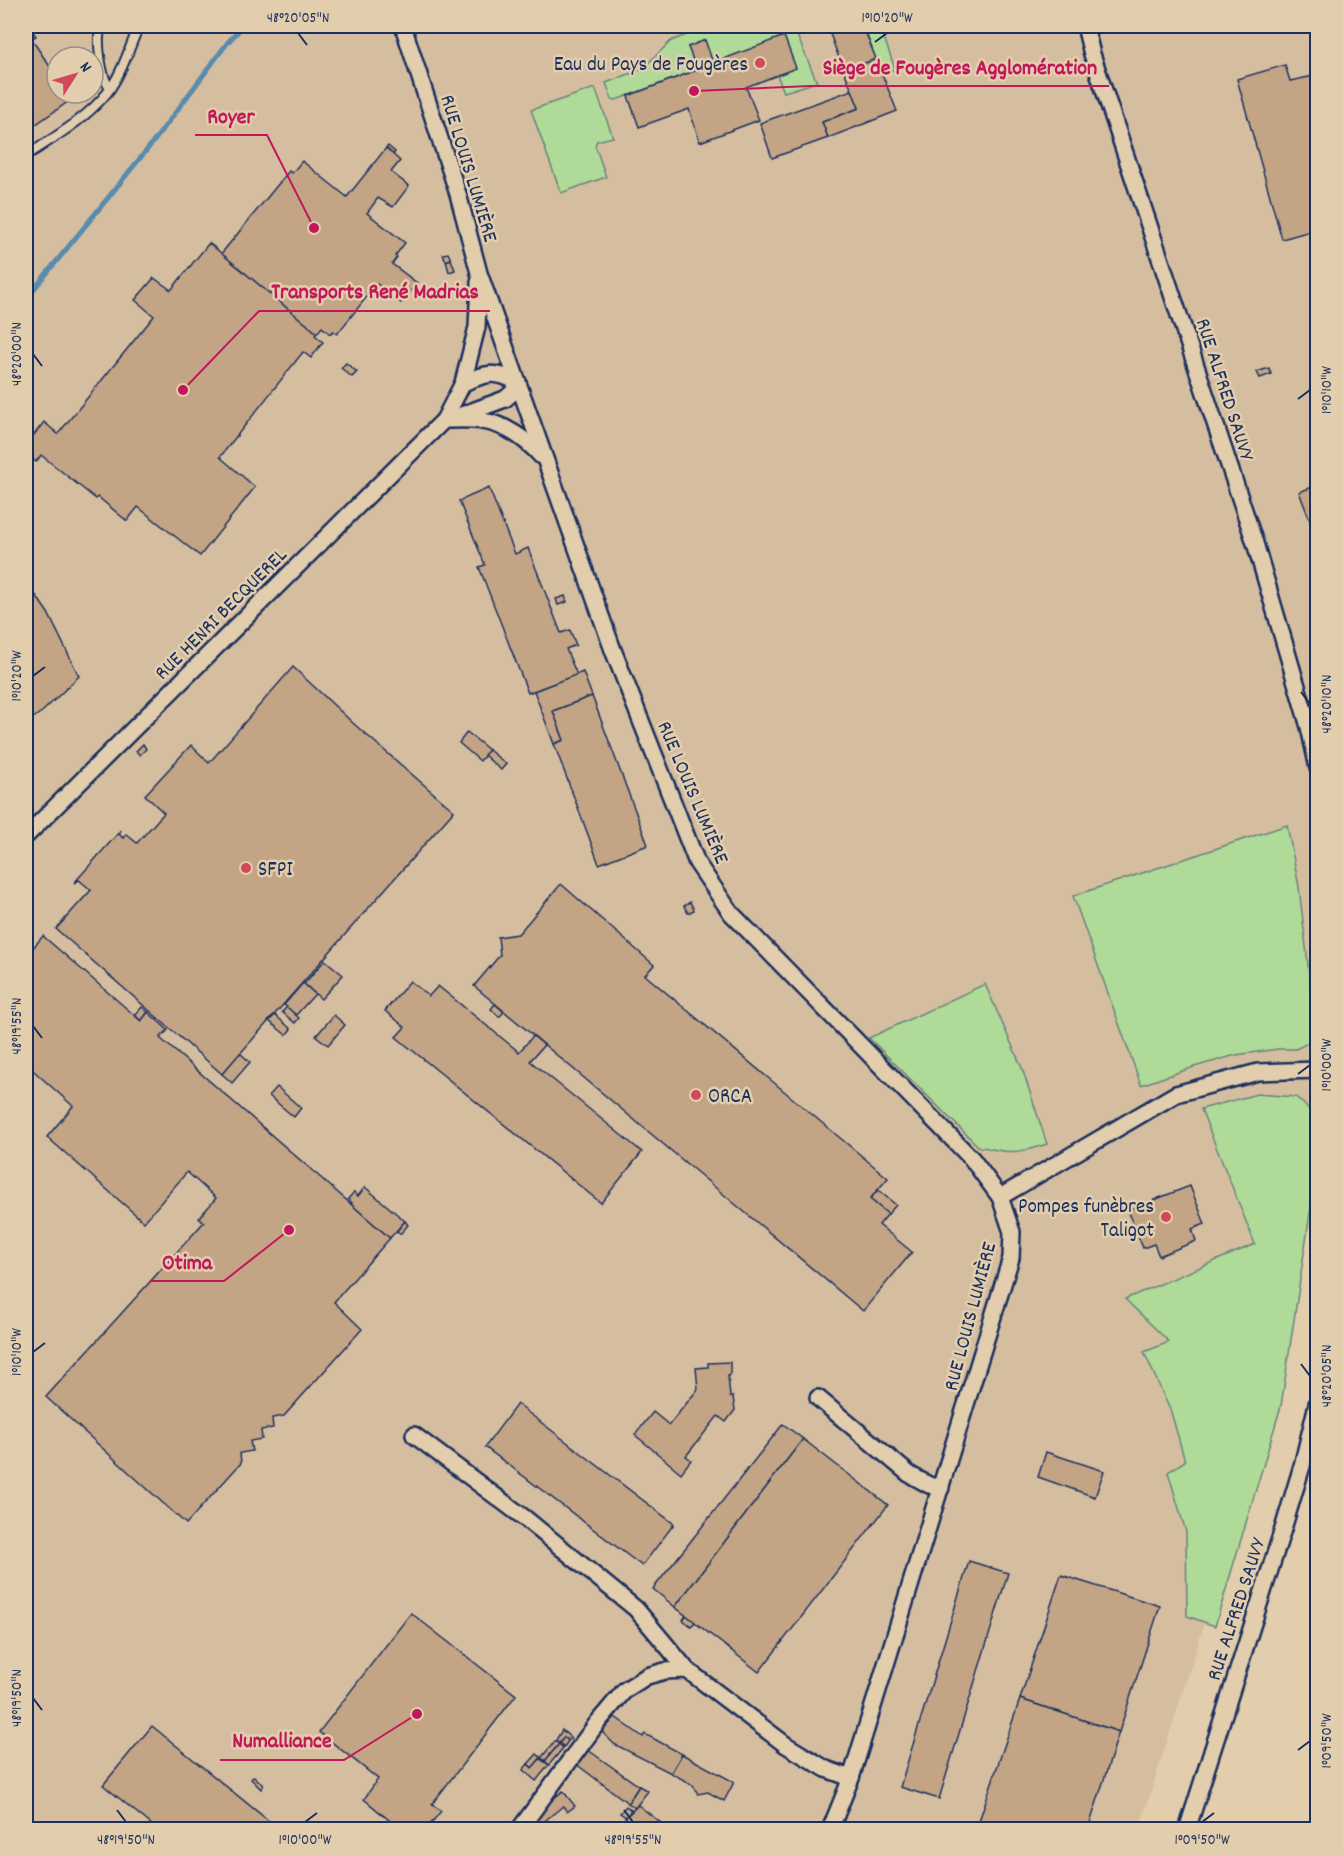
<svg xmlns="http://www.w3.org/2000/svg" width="1343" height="1855" font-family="Dekko,sans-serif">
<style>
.built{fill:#d5bea0;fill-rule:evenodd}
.green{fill:#b0da98;stroke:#66847b;stroke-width:1.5}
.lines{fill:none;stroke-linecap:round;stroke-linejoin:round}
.stream{stroke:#598bae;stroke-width:5}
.building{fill:#c3a586;stroke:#1b2f5e;stroke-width:1.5}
.service-casing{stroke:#1b2f5e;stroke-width:12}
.minor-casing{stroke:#1b2f5e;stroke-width:20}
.service{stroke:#e2cdac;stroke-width:8}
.minor{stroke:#e2cdac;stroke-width:15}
.ticks{fill:none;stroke:#1b2f5e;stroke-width:2}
.poi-dot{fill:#d1495b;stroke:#e2cdac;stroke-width:2}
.labels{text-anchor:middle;stroke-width:5;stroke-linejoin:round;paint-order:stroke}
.poi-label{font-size:21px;fill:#1b2f5e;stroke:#e2cdac;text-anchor:end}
.street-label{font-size:21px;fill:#1b2f5e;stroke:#e2cdac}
.leader{fill:none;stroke:#c2185b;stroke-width:2}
.callout-dot{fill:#c2185b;stroke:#e2cdac;stroke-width:2}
.callout-label{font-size:22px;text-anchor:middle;font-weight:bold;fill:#c2185b;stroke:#e2cdac;stroke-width:5;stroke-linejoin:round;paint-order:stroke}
.neatline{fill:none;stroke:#1b2f5e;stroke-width:2}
.ticks-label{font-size:15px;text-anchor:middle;fill:#1b2f5e}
</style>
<rect width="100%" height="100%" fill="#e2cdac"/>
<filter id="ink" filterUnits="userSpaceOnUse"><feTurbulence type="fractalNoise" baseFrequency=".0167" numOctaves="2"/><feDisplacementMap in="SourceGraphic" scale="12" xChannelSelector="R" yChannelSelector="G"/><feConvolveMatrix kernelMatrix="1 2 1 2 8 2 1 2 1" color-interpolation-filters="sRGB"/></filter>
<g filter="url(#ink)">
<path class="built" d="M26,26H1317V1117L1273,1409L1139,1829L26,1830V507L32,502L26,495ZM57,57H93V93H57Z"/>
<g class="green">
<path d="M719,26H793L817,82L784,92L777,75L713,63L688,47L697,70L616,100L612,99L606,83L642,69L671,41L707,27Z"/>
<path d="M863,26H880L895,69L882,74Z"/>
<path d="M595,88L613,137L597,141L595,145L606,177L561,193L531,110Z"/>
<path d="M1287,825L1299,887L1316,1033L1310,1042L1296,1049H1278L1236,1055L1194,1067L1141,1085L1073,896Z"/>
<path d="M985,984L1022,1068L1047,1144C1032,1149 1018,1153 1003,1151C994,1150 987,1147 979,1147L869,1038Z"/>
<path d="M1257,1094L1296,1097L1317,1117V1167L1281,1406L1215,1626L1187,1616L1186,1532L1168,1472L1185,1461L1171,1412L1144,1352L1169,1342L1125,1299L1255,1244L1201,1109Z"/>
</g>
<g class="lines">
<path class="stream" d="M26,299L154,141L228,42L243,26"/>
</g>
<g class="building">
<path d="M26,26H29L36,36L31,39L26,31Z"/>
<path d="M827,26H863L876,59L844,71Z"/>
<path d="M26,31L57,77V93H68L72,99L26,131Z"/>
<path d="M784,36L796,68L746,87L759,120L700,142L689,109L639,127L628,96L697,70L688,47L705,40L713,63Z"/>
<path d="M876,59L897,111L828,138L822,122L859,108L844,71Z"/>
<path d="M1285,65L1290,81L1318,75V229L1282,239L1237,79Z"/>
<path d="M852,90L859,108L822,122L828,138L772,158L760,123Z"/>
<path d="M388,146L395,152L393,155L386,148Z"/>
<path d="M386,148L400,161L391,172L409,186L393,207L378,198L367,213L405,243L395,256L397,257L392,264L417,283L401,303L377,284L337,334L333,331L330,334L322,327L317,333L221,254L289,171L292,173L302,161L347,197Z"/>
<path d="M209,243L317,333L315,335L323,342L311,358L303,352L220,457L255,487L200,556L138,507L127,521L98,497L96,499L41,455L36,462L26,454V445L44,422L58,434L154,316L135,300L154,278L171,290Z"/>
<path d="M448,253L451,259L446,261L443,254Z"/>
<path d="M451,259L455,270L449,272L446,261Z"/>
<path d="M346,363L357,372L352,377L341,368Z"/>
<path d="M1269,368L1271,374L1260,378L1257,372Z"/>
<path d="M1318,485V541L1299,492Z"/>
<path d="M489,488L515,554L528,548L561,633L570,630L576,645L566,649L577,675L528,693L479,567L485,565L459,501Z"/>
<path d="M26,581L48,613L79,676L43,711L26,723Z"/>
<path d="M565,596L567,602L558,605L556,599Z"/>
<path d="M293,667L354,724L454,811L222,1074L56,929L91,890L79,880L74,883L121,830L119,834L123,838L126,834L137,843L164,813L145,795L191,745L209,763Z"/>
<path d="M583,672L592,696L553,711L564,740L554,744L534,691Z"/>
<path d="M592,696L648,845L599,864L554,744L564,740L553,711Z"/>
<path d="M467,732L489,750L480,761L459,743Z"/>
<path d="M143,744L146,749L140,755L136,751Z"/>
<path d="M489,750L506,764L501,770L484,755Z"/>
<path d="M561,884L654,965L645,975L888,1178L870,1199L888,1214L879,1225L912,1252L863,1311L474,986L500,955L498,937L518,934Z"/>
<path d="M690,902L694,910L688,913L684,906Z"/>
<path d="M43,936L141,1021L148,1012L168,1030L160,1038L390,1238L334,1302L362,1329L284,1416L272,1418L273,1428L261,1430L262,1439L250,1441L252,1451L240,1453L241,1463L186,1524L46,1397L204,1222L199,1218L216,1198L187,1172L144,1222L47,1137L73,1106L26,1064V956Z"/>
<path d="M325,960L343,975L321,999L304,984Z"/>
<path d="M410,981L429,996L438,986L519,1052L533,1036L544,1045L530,1061L642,1152L601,1203L396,1037L405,1027L385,1011Z"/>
<path d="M303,983L315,994L296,1015L284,1005Z"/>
<path d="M495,1004L504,1012L499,1017L491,1009Z"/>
<path d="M142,1007L148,1012L141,1021L135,1015Z"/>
<path d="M287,1007L299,1018L295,1023L282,1012Z"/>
<path d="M275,1015L291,1029L286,1035L269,1021Z"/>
<path d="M334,1015L345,1025L328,1045L316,1036Z"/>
<path d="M240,1053L250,1062L232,1083L222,1074Z"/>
<path d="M277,1087L301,1108L294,1117L269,1096Z"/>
<path d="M1190,1186L1205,1224L1192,1229L1196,1241L1159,1256L1154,1244L1143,1248L1128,1210Z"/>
<path d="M365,1187L405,1221L390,1238L351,1204L352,1203L348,1199L354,1192L358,1196Z"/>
<path d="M878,1190L896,1205L888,1214L870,1199Z"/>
<path d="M405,1221L408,1225L400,1234L397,1231Z"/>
<path d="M730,1362V1375L728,1376L730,1397H733L735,1410L726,1422L718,1416L686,1456L691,1460L681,1473L635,1435L653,1412L669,1425L698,1389L696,1368L708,1367V1363Z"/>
<path d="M517,1404L674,1524L642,1566L485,1447Z"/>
<path d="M783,1424L803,1439L675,1607L653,1589Z"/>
<path d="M803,1439L888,1505L759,1672L675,1607Z"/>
<path d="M1046,1452L1104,1471L1095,1497L1038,1477Z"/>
<path d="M969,1561L1008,1573L939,1799L900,1787Z"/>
<path d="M1061,1575L1160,1606L1119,1732L1020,1699Z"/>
<path d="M411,1613L516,1695L432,1804L441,1811L426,1830H401L364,1799L378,1779L319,1732Z"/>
<path d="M686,1615L695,1622L691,1626L683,1620Z"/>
<path d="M1020,1699L1119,1732L1088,1830H976Z"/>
<path d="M615,1717L643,1737L645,1734L682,1754L671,1773L614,1744L602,1732Z"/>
<path d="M152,1726L280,1830H158L103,1785Z"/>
<path d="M562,1730L571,1738L568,1741L564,1737L560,1743L556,1740Z"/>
<path d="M564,1737L568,1741L564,1747L560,1743Z"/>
<path d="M555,1741L559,1744L545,1761L541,1758Z"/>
<path d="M559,1744L563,1748L549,1765L545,1761Z"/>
<path d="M588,1750L639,1786L628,1803L576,1764Z"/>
<path d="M537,1754L545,1761L543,1763L540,1759L532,1768L528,1764Z"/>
<path d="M682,1754L734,1782L724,1801L708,1792L698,1794L693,1785L671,1773Z"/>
<path d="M540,1759L549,1765L536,1781L523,1770L528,1764L532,1768Z"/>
<path d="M254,1776L263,1785L261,1789L251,1779Z"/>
<path d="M639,1786L648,1791L635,1808L628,1803Z"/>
<path d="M563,1791L575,1806L567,1812L563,1806L541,1824L534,1814Z"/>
<path d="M638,1805L670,1830H640L625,1818Z"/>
<path d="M626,1806L631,1810L626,1817L620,1813Z"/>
</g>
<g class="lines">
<defs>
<g id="service">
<path d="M101,26C96,39 101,78 110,88"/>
<path d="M26,156C53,138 85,120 107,93C122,74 129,48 139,26"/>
</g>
<g id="minor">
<path d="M403,26L458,194L479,273L613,650L697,863L731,913L972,1159L1000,1197L1012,1232L1011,1258L851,1778L830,1830"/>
<path d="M1085,26L1092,54L1255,543L1309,727L1318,768"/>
<path d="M463,383C487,373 494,370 518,382"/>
<path d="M459,416L505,399L519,387"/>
<path d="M444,420C456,420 470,419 482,421C505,424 526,439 541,456"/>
<path d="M26,836L444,420L463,383L477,327L479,282"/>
<path d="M1000,1197L1176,1094L1258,1072L1318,1070"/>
<path d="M818,1398L909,1474L929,1485L941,1488"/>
<path d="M414,1435L526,1519L636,1609L687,1670L786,1745L826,1769L851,1778"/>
<path d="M519,1830L598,1722L625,1690L647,1676L665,1671L687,1670"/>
<path d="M1187,1830L1283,1529L1302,1466L1318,1400"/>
</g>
</defs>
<use href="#service" class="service-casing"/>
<use href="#minor" class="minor-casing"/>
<use href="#service" class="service"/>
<use href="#minor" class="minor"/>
</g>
</g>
<path class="ticks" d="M298,33L307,45M875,42L887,33M33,354L42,366M1298,399L1310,390M33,676L45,667M1301,692L1310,704M33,1026L42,1038M1298,1074L1310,1065M33,1352L45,1343M1301,1364L1310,1376M33,1698L42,1710M1298,1750L1310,1741M117,1810L126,1822M624,1810L633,1822M305,1822L317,1813M1202,1822L1214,1813"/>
<g class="poi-dot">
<circle cx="760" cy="63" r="6"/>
<circle cx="246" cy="868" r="6"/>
<circle cx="696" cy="1095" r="6"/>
<circle cx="1166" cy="1217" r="6"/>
</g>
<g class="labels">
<g class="poi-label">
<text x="748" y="70">Eau du Pays de Fougères</text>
<text x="258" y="875" text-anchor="start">SFPI</text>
<text x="708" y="1102" text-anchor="start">ORCA</text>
<text x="1154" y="1212">Pompes funèbres<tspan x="1154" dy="24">Taligot</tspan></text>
</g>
<g class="street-label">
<text transform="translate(470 168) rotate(73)" y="7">RUE LOUIS LUMIÈRE</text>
<text transform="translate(1226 389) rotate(72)" y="7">RUE ALFRED SAUVY</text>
<text transform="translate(220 613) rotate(-45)" y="7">RUE HENRI BECQUEREL</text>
<text transform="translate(694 792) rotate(67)" y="7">RUE LOUIS LUMIÈRE</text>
<text transform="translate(969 1316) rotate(-75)" y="7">RUE LOUIS LUMIÈRE</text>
<text transform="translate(1235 1609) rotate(-72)" y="7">RUE ALFRED SAUVY</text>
</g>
</g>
<path class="leader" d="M694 91L810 86H1109M314 228L267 135H195M183 390L259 311H490M289 1230L224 1281H150M417 1714L344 1760H220"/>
<g class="callout-dot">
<circle cx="694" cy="91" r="6"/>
<circle cx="314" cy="228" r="6"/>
<circle cx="183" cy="390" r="6"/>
<circle cx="289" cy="1230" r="6"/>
<circle cx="417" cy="1714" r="6"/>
</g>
<g class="callout-label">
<text x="960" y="74">Siège de Fougères Agglomération</text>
<text x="231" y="123">Royer</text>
<text x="375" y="298">Transports René Madrias</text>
<text x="187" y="1269">Otima</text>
<text x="282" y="1747">Numalliance</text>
</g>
<rect width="1343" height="1855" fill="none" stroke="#e2cdac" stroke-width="66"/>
<g transform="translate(75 75) rotate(53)"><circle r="28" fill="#e2cdac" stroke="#928e8d" stroke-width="1.5"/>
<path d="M0-4.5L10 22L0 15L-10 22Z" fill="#d1495b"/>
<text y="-9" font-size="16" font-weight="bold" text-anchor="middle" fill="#1b2f5e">N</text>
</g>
<rect x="33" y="33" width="1277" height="1789" class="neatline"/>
<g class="ticks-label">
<text x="298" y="22">48°20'05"N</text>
<text x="887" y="22">1°10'20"W</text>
<text transform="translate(16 354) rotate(-90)" y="5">48°20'00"N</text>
<text transform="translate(1326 390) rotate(-90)" y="5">1°10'10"W</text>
<text transform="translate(16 676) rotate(-90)" y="5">1°10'20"W</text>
<text transform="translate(1326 704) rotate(-90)" y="5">48°20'10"N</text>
<text transform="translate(16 1026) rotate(-90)" y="5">48°19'55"N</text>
<text transform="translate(1326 1065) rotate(-90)" y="5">1°10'00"W</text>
<text transform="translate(16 1352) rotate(-90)" y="5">1°10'10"W</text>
<text transform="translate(1326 1376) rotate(-90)" y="5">48°20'05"N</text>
<text transform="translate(16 1698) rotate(-90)" y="5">48°19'50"N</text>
<text transform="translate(1326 1741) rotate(-90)" y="5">1°09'50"W</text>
<text x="126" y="1844">48°19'50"N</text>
<text x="305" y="1844">1°10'00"W</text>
<text x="633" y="1844">48°19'55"N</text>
<text x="1202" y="1844">1°09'50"W</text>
</g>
</svg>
